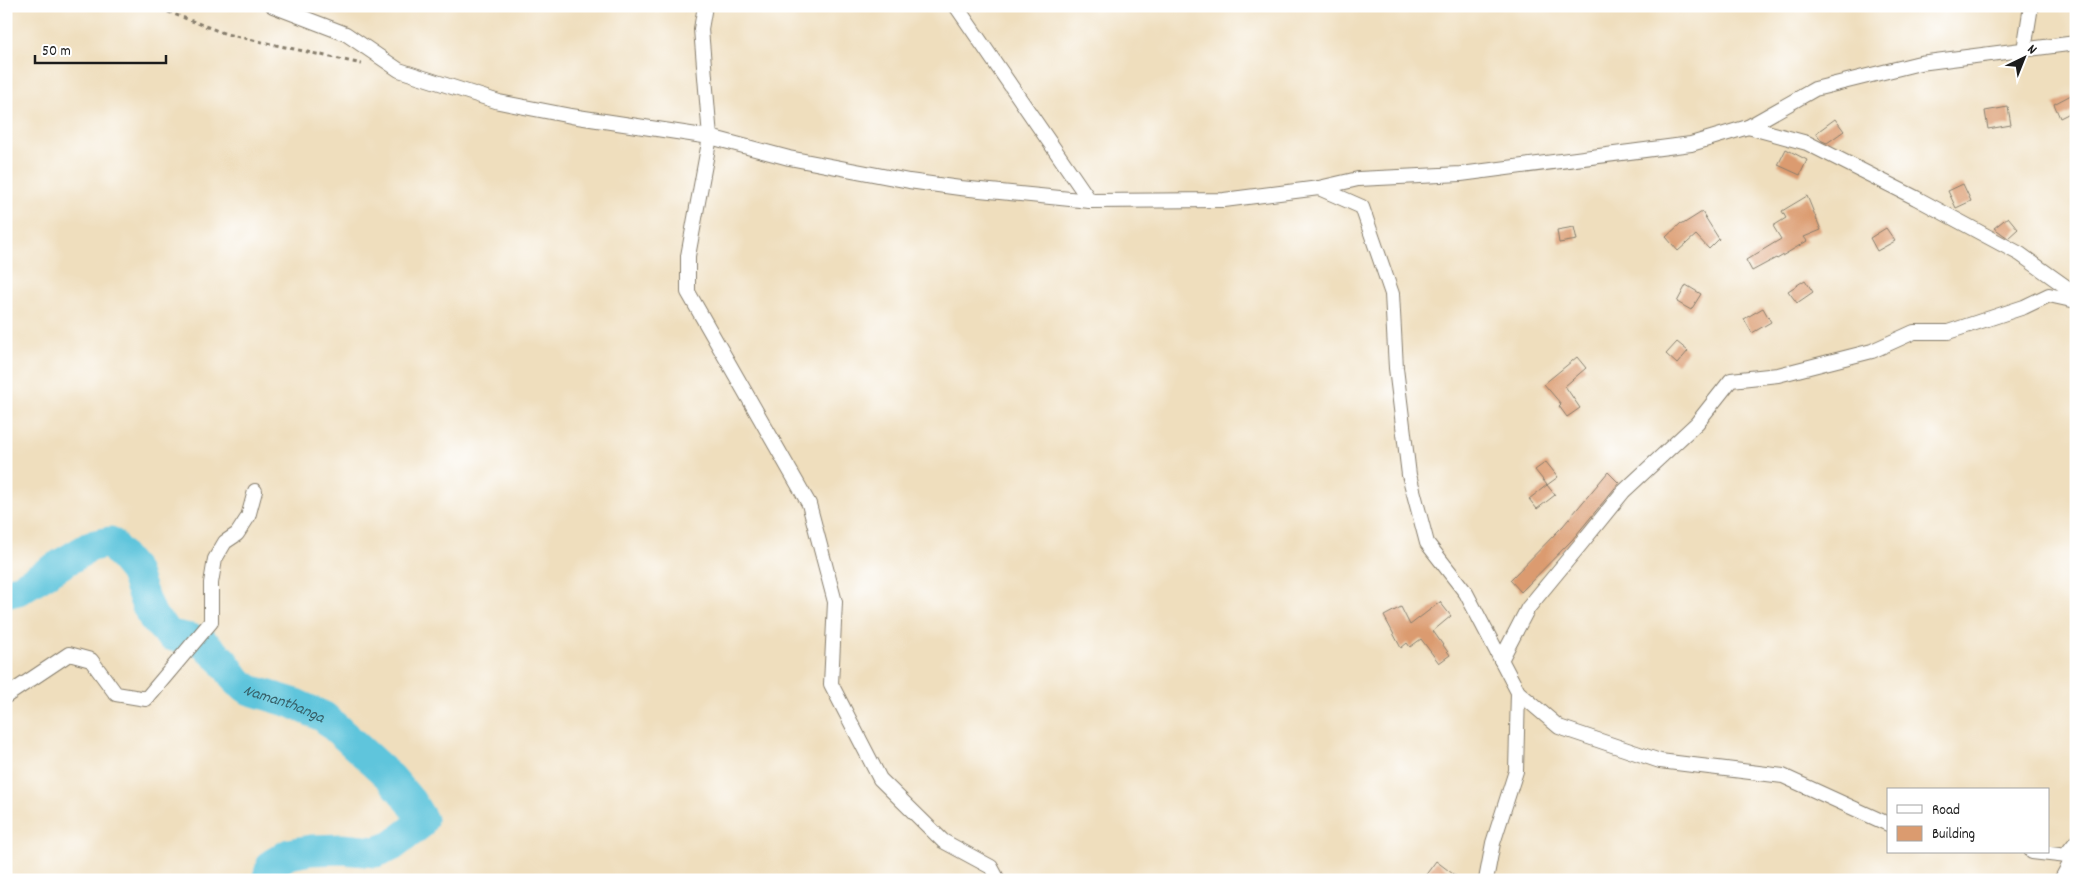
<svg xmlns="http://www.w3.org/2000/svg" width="2082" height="886" font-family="Dekko,sans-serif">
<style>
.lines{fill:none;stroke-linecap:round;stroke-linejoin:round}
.river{stroke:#5fc5dc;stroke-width:31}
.building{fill:#db9b6f}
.minor-casing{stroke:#867d6c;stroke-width:16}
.path{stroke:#867d6c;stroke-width:3;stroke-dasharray:4 4;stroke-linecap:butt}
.minor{stroke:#fff;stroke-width:14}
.labels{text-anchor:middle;stroke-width:4;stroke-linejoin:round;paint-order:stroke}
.water-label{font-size:16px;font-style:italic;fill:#376069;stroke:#fff}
</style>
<rect width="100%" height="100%" fill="#fff"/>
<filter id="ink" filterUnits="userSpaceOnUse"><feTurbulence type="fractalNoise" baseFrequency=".02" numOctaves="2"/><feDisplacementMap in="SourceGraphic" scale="10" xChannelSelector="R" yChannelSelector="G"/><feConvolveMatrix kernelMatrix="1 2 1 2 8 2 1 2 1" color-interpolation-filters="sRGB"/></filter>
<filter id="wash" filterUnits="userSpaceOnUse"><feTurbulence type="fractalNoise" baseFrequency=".0096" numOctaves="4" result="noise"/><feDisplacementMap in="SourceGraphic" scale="20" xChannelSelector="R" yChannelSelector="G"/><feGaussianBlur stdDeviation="1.12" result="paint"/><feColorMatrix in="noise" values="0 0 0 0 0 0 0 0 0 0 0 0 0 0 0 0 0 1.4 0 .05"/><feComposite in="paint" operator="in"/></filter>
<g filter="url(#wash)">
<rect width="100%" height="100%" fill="#efdebd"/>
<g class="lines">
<path class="river" id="s1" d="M6,593L18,590L91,546L110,542L134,571L146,604L154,619L170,635L201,641L223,661L237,681L250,690L293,703L324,717L391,778L411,802L422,820L419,825L392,846L376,852L342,849L311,850L289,854L272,864L267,880"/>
</g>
<g id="blocks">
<g class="building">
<path d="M2071,95L2076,105V110L2060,118L2054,104Z"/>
<path d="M2008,107L2011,125L1988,129L1985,111Z"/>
<path d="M1835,119L1844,131L1827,143L1822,141L1816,133Z"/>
<path d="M1786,149L1807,160L1800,175L1778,165Z"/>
<path d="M1963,184L1971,201L1956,208L1948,191Z"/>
<path d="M1807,196L1821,230L1804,237L1807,241L1777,259L1776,258L1752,271L1746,260L1781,239L1773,226L1786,218L1782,211Z"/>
<path d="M1702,212L1719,239L1709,249L1696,235L1678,251L1666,237L1681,223L1683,224Z"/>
<path d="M2008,217L2018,229L2008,238L1994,228Z"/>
<path d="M1574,227L1577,240L1559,243L1557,230Z"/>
<path d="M1886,228L1895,241L1877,251L1870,238Z"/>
<path d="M1805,280L1813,292L1797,303L1788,291Z"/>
<path d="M1686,285L1701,294L1691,310L1677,302Z"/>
<path d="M1763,308L1771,322L1752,333L1744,319Z"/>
<path d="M1677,342L1688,351L1677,364L1666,354Z"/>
<path d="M1577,357L1586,368L1565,386L1580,408L1567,417L1559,406L1561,404L1544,384Z"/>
<path d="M1546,462L1558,477L1547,485L1535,470Z"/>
<path d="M1608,472L1619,483L1572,540L1521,592L1510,580L1563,526Z"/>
<path d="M1547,485L1555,495L1537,509L1529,499Z"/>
<path d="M1440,602L1451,616L1433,631L1450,655L1439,663L1421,639L1410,647L1407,643L1401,648L1384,616L1401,607L1410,625Z"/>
<path d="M1436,861L1461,880H1422Z"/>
</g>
</g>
</g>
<g filter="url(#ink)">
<use href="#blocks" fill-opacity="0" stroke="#867d6c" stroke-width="1"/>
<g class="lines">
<defs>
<g id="minor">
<path d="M273,6L346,34L399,70L499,102L571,116L710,137L789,158L909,181L960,188L1090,201L1224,200L1319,188L1358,179L1461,174L1691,144L1748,127L1815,89L1920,63L2076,43"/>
<path d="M705,6L701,29L710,137L688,256V292L809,504L835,602L831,684L880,779L943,841L991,867L998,880"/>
<path d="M956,6L1090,201"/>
<path d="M2024,50L2031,6"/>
<path d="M1748,127L1807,143L1916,198L2020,254L2076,294"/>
<path d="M1319,188L1362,207L1392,294L1396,368L1409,475L1427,543L1466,593L1518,692L1559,727L1660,761L1783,776L1888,824"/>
<path d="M1501,660L1528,608L1580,545L1623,492L1697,423L1731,380L1778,375L1872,351L1914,332H1948L2024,307L2049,295L2076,301"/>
<path d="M6,696L69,654L91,660L116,694L146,699L211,622V583L215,559L225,542L237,534L248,517L255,491"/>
<path d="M2032,852L2076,857"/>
<path d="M2065,856L2076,842"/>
<path d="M1486,880L1493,843L1516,771L1518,692"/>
<path d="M2061,880L2074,856"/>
</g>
</defs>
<use href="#minor" class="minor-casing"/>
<path class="path" d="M153,6L226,34L362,64"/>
<use href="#minor" class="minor"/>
</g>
</g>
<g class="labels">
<g class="water-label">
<text dy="6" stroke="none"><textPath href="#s1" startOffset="368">Namanthanga</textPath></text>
</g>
</g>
<rect width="2082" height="886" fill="none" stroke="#fff" stroke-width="25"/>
<rect x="1887" y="788" width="162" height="65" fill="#ffffff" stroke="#a4a4a4"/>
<rect x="1897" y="805" width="25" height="8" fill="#ffffff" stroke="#a4a4a4"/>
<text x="1932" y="814" font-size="15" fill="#1c1c1c">Road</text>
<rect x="1897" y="826" width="25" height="15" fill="#db9b6f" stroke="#a4a4a4"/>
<text x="1932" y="838" font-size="15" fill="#1c1c1c">Building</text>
<g transform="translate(2024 58) rotate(43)" stroke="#ffffff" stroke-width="4" paint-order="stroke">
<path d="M0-4L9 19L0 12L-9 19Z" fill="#1c1c1c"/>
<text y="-8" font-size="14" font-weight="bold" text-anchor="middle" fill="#1c1c1c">N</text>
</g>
<path d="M35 55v8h131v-8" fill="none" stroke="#1c1c1c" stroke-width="2.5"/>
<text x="42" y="55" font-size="15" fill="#1c1c1c" stroke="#ffffff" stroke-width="4" paint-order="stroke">50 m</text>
</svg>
